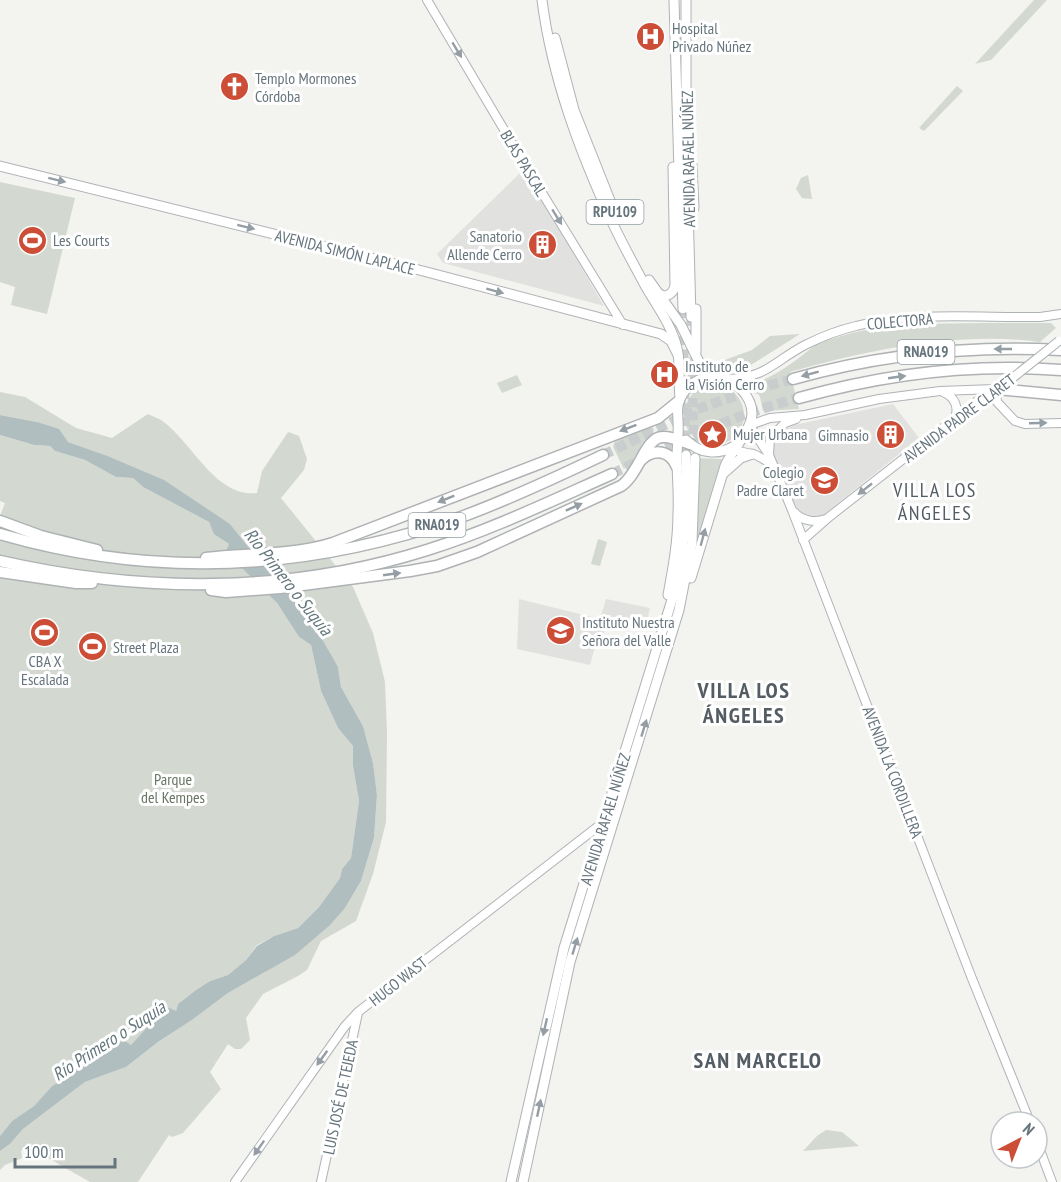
<svg xmlns="http://www.w3.org/2000/svg" width="1061" height="1182" font-family="'PT Sans Narrow',sans-serif">
<style>
.built{fill:#e1e2e0}
.green{fill:#d3d8d0}
.water{fill:#b1bec0}
.lines{fill:none;stroke-linecap:round;stroke-linejoin:round}
.primary-tunnel{stroke:#c9cdce;stroke-width:9;stroke-dasharray:9 4.5;stroke-linecap:butt}
.motorway-tunnel{stroke:#c9cdce;stroke-width:10;stroke-dasharray:10 5;stroke-linecap:butt}
.secondary-casing{stroke:#aeb3b6;stroke-width:10}
.primary-casing{stroke:#afb3b6;stroke-width:11}
.motorway-casing{stroke:#afb2b4;stroke-width:13}
.secondary{stroke:#fff;stroke-width:8}
.primary{stroke:#fff;stroke-width:9}
.motorway{stroke:#fff;stroke-width:10}
.secondary-bridge-casing{stroke:#aeb3b6;stroke-width:10;stroke-linecap:butt}
.secondary-bridge{stroke:#fff;stroke-width:8}
.oneway{fill:#949ea4}
.labels{text-anchor:middle;stroke-width:6;stroke-linejoin:round;paint-order:stroke}
.shield{fill:#fff;stroke:#949ea4;stroke-width:1.5}
.shield-label{font-size:15px;font-weight:bold;fill:#66757d}
.poi-label{font-size:16px;fill:#66757d;stroke:#fff;text-anchor:start}
.street-label{font-size:16px;fill:#66757d;stroke:#fff}
.park-label{font-size:16px;fill:#697564;stroke:#fff}
.water-label{font-size:18px;font-style:italic;fill:#62767b;stroke:#fff}
.quarter-label{font-size:20px;letter-spacing:1.5px;fill:#535d63;stroke:#fff}
.district-label{font-size:22px;font-weight:bold;letter-spacing:1.5px;fill:#535d63;stroke:#fff}
</style>
<rect width="100%" height="100%" fill="#f3f3f0"/>
<g class="built">
<path d="M524,169L604,306L443,263L437,254Z"/>
<path d="M893,404L919,438L822,516L814,517L799,513L771,449V442L781,432L794,425Z"/>
<path d="M519,599L600,619L606,599L650,608L645,629L606,622L604,633H599L590,665L517,649Z"/>
</g>
<g class="green">
<path d="M1034,0H1047L991,60L975,64Z"/>
<path d="M957,86L963,91L924,131L919,128Z"/>
<path d="M808,175L812,199L802,198L796,189L801,178Z"/>
<path d="M0,182L75,198L47,314L11,305L15,287L0,282Z"/>
<path d="M982,323H1051L1056,328L1040,342C959,331 867,350 790,372L799,409L763,411L760,397L752,384C775,377 797,360 814,346C819,342 829,340 835,338C883,322 932,324 982,323Z"/>
<path d="M800,334L746,368L736,370L711,365L752,350L770,336Z"/>
<path d="M517,375L522,385L502,393L497,383Z"/>
<circle cx="714" cy="415" r="30"/>
<path d="M0,392L25,397L76,428L112,438L148,414C152,416 157,418 161,420C191,440 215,498 257,493L262,471L288,432L299,436L307,459L304,470L281,498L353,587L373,633L385,682L387,732L386,822L373,874L356,921L321,941L307,970L298,976L263,994L246,1018L250,1040L241,1049H235L228,1044L210,1072L221,1089L183,1133L172,1137L169,1135L138,1182H90L27,1146L21,1151L22,1158L5,1165L0,1170V1151L10,1144L23,1129L85,1082L126,1067L158,1042L192,1020L228,993L265,972L345,908L361,881L374,838L377,795L373,763L363,726L341,687L338,667L230,524L105,455L68,442L37,422L0,415Z"/>
<path d="M653,427L654,431C639,441 637,461 624,469L613,447L615,440Z"/>
<path d="M0,435L34,445L50,446L55,451L85,460L116,477L133,478L143,487L209,522L215,534L229,544L259,583L277,603L299,637L311,645L321,691L338,728L353,746V766L359,801L351,858L342,869L340,878L319,907L298,928L274,936L257,945L246,960L228,975L210,981L196,990L178,1004L176,1011L149,1025L131,1045L124,1040L97,1055L51,1087L34,1106L12,1121L0,1136V516L5,503L0,501Z"/>
<path d="M697,458L722,459L694,563L698,512Z"/>
<path d="M598,539L607,542L600,566L591,564Z"/>
<path d="M826,1130L842,1132L859,1146L803,1151L817,1136Z"/>
</g>
<path class="water" d="M0,415L37,422L59,429L68,442L105,455L164,480L230,524L253,553L304,608L338,667L341,687L363,726L373,763L377,795L374,838L361,881L345,908L329,926L295,955L228,993L192,1020L158,1042L126,1067L85,1082L23,1129L10,1144L0,1151V1136L12,1121L34,1106L51,1087L97,1055L124,1040L131,1045L149,1025V1022L167,1007L176,1011L178,1004L196,990L210,981L228,975L246,960L257,946L274,936L298,928L319,907L340,878L342,869L351,858L359,801L353,766V746L338,728L321,691L311,645L299,637L277,603L226,552L229,544L214,534L209,522L143,487L133,478L116,477L85,460L55,451L50,446L34,445L0,435Z"/>
<g class="lines">
<g class="primary-tunnel">
<path d="M683,309L686,455"/>
<path d="M691,317L694,452"/>
</g>
<g class="motorway-tunnel">
<path d="M603,455L698,409L755,389L793,379"/>
<path d="M612,474C674,444 732,415 799,398"/>
</g>
<defs>
<g id="secondary">
<path d="M427,0L525,165L623,325"/>
<path d="M727,379C766,378 773,362 805,345C821,337 839,330 856,326C910,311 983,318 1040,317L1061,314"/>
<path d="M996,391L997,402L1015,421L1025,424L1061,423"/>
<path d="M943,392C955,397 960,408 954,420"/>
<path d="M750,425L770,418L805,415L879,399L940,391L995,389"/>
<path d="M750,426L769,455L792,510L971,976L1030,1122"/>
<path d="M730,449L756,455L772,464"/>
<path d="M769,455L770,438L785,423L796,419"/>
<path d="M794,512C802,521 815,523 826,519"/>
<path d="M803,540L829,517L980,399L1002,386"/>
<path d="M1037,1142L1052,1182"/>
<path d="M235,1182L345,1026L358,1012L605,821"/>
<path d="M321,1182L358,1013"/>
</g>
<g id="primary">
<path d="M542,0C552,79 581,155 614,226C624,247 635,267 646,287C657,306 672,326 677,348C681,364 678,381 680,398"/>
<path d="M674,0L683,309"/>
<path d="M686,0V130L691,317"/>
<path d="M555,38L574,110L611,203"/>
<path d="M692,165L694,208"/>
<path d="M0,166L423,271L661,334L671,341L678,355"/>
<path d="M649,280L681,325L701,366L715,376"/>
<path d="M658,293L663,296C669,296 674,292 675,285L673,167"/>
<path d="M696,352V309"/>
<path d="M686,440C700,454 718,456 736,445"/>
<path d="M724,473L741,458L752,454"/>
<path d="M668,595C673,568 678,541 678,513C679,495 677,476 677,458C677,446 679,433 678,421C678,414 676,406 680,399C686,385 702,375 717,377C727,377 734,382 741,389C769,419 736,440 725,466L691,578"/>
<path d="M511,1182L564,948L675,590C686,545 687,501 686,455"/>
<path d="M523,1182L570,962L679,610L692,543L695,458"/>
</g>
<g id="motorway">
<path d="M793,379C881,354 969,345 1061,350"/>
<path d="M997,389L1061,395"/>
<path d="M799,398C884,374 973,363 1061,370"/>
<path d="M641,460C654,448 670,450 677,467"/>
<path d="M0,521L41,536L97,550"/>
<path d="M0,534C155,579 309,571 461,517C510,499 557,477 603,455"/>
<path d="M206,558C248,553 292,556 333,543L658,418L679,401"/>
<path d="M0,561C141,593 288,594 427,550C491,530 551,501 612,474"/>
<path d="M0,572L76,583H92"/>
<path d="M211,590L226,592L280,588L410,571L437,566L477,552L621,486C639,474 645,438 662,437C671,436 681,441 690,444"/>
</g>
</defs>
<use href="#secondary" class="secondary-casing"/>
<use href="#primary" class="primary-casing"/>
<use href="#motorway" class="motorway-casing"/>
<use href="#secondary" class="secondary"/>
<use href="#primary" class="primary"/>
<use href="#motorway" class="motorway"/>
<defs>
<path id="secondary-bridge" d="M1005,384L1059,341"/>
</defs>
<use href="#secondary-bridge" class="secondary-bridge-casing"/>
<use href="#secondary-bridge" class="secondary-bridge"/>
</g>
<defs><path id="oneway-solid" d="M-6-.8H1V-3.2L6.5 0L1 3.2V.8H-6Z" transform="scale(1.5)"/></defs>
<g class="oneway">
<use href="#oneway-solid" transform="translate(457 50) rotate(59)"/>
<use href="#oneway-solid" transform="translate(57 180) rotate(14)"/>
<use href="#oneway-solid" transform="translate(557 217) rotate(58)"/>
<use href="#oneway-solid" transform="translate(246 227) rotate(14)"/>
<use href="#oneway-solid" transform="translate(495 291) rotate(15)"/>
<use href="#oneway-solid" transform="translate(1003 349) rotate(180)"/>
<use href="#oneway-solid" transform="translate(810 374) rotate(165)"/>
<use href="#oneway-solid" transform="translate(897 377) rotate(-8)"/>
<use href="#oneway-solid" transform="translate(1038 423) rotate(-2)"/>
<use href="#oneway-solid" transform="translate(628 428) rotate(159)"/>
<use href="#oneway-solid" transform="translate(865 489) rotate(142)"/>
<use href="#oneway-solid" transform="translate(446 499) rotate(158)"/>
<use href="#oneway-solid" transform="translate(574 507) rotate(-24)"/>
<use href="#oneway-solid" transform="translate(703 537) rotate(-75)"/>
<use href="#oneway-solid" transform="translate(392 574) rotate(-8)"/>
<use href="#oneway-solid" transform="translate(644 728) rotate(-73)"/>
<use href="#oneway-solid" transform="translate(575 946) rotate(-73)"/>
<use href="#oneway-solid" transform="translate(545 1027) rotate(103)"/>
<use href="#oneway-solid" transform="translate(322 1058) rotate(126)"/>
<use href="#oneway-solid" transform="translate(539 1108) rotate(-78)"/>
<use href="#oneway-solid" transform="translate(259 1148) rotate(125)"/>
</g>
<defs>
<symbol id="hospital-disc" viewBox="-11 -11 22 22"><circle r="9.5" fill="#cc4e37" stroke="#fff"/><path d="M-5-5h3v3.5h4V-5h3V5h-3V1.5h-4V5h-3Z" fill="#fff"/></symbol>
<symbol id="church-disc" viewBox="-11 -11 22 22"><circle r="9.5" fill="#cc4e37" stroke="#fff"/><path d="M-1.2-6h2.4v3.5h3.3v2.4h-3.3V6h-2.4V-.1h-3.3v-2.4h3.3Z" fill="#fff"/></symbol>
<symbol id="stadium-disc" viewBox="-11 -11 22 22"><circle r="9.5" fill="#cc4e37" stroke="#fff"/><path d="M0-5a6.5 5 0 1 0 0 10a6.5 5 0 1 0 0-10ZM-3.5-1.8h7v3.6h-7Z" fill="#fff"/></symbol>
<symbol id="building-disc" viewBox="-11 -11 22 22"><circle r="9.5" fill="#cc4e37" stroke="#fff"/><path d="M-4-6H4V6H1V3H-1V6H-4ZM-2.5-4.3h1.7v1.8h-1.7ZM.8-4.3h1.7v1.8H.8ZM-2.5-1h1.7V.8h-1.7ZM.8-1h1.7V.8H.8Z" fill="#fff"/></symbol>
<symbol id="sight-disc" viewBox="-11 -11 22 22"><circle r="9.5" fill="#cc4e37" stroke="#fff"/><path d="M0-6L1.8-2.2L6-1.7L2.9 1.2L3.7 5.4L0 3.3L-3.7 5.4L-2.9 1.2L-6-1.7L-1.8-2.2Z" fill="#fff"/></symbol>
<symbol id="school-disc" viewBox="-11 -11 22 22"><circle r="9.5" fill="#cc4e37" stroke="#fff"/><path d="M0-5L7-2L0 1L-7-2ZM-4 1L0 2.5L4 1V4Q0 6-4 4Z" fill="#fff"/></symbol>
</defs>
<g fill-rule="evenodd">
<use href="#hospital-disc" x="634" y="20" width="33" height="33"/>
<use href="#church-disc" x="218" y="70" width="33" height="33"/>
<use href="#stadium-disc" x="16" y="224" width="33" height="33"/>
<use href="#building-disc" x="526" y="228" width="33" height="33"/>
<use href="#hospital-disc" x="648" y="358" width="33" height="33"/>
<use href="#sight-disc" x="696" y="418" width="33" height="33"/>
<use href="#building-disc" x="874" y="418" width="33" height="33"/>
<use href="#school-disc" x="808" y="464" width="33" height="33"/>
<use href="#school-disc" x="544" y="614" width="33" height="33"/>
<use href="#stadium-disc" x="28" y="616" width="33" height="33"/>
<use href="#stadium-disc" x="76" y="630" width="33" height="33"/>
</g>
<g class="labels">
<g class="shield">
<rect x="586.5" y="200" width="57" height="24" rx="4.5"/>
<rect x="897.5" y="340" width="57" height="24" rx="4.5"/>
<rect x="408.5" y="513" width="57" height="24" rx="4.5"/>
</g>
<g class="shield-label">
<text x="615" y="217">RPU109</text>
<text x="926" y="357">RNA019</text>
<text x="437" y="530">RNA019</text>
</g>
<g class="poi-label">
<text x="672" y="34">Hospital<tspan x="672" dy="18">Privado Núñez</tspan></text>
<text x="255" y="84">Templo Mormones<tspan x="255" dy="18">Córdoba</tspan></text>
<text x="522" y="242" text-anchor="end">Sanatorio<tspan x="522" dy="18">Allende Cerro</tspan></text>
<text x="53" y="246">Les Courts</text>
<text x="685" y="372">Instituto de<tspan x="685" dy="18">la Visión Cerro</tspan></text>
<text x="733" y="440">Mujer Urbana</text>
<text x="869" y="441" text-anchor="end">Gimnasio</text>
<text x="804" y="478" text-anchor="end">Colegio<tspan x="804" dy="18">Padre Claret</tspan></text>
<text x="582" y="628">Instituto Nuestra<tspan x="582" dy="18">Señora del Valle</tspan></text>
<text x="113" y="653">Street Plaza</text>
<text x="45" y="667" text-anchor="middle">CBA X<tspan x="45" dy="18">Escalada</tspan></text>
</g>
<g class="street-label">
<text transform="translate(688 159) rotate(-91)" y="6">AVENIDA RAFAEL NÚÑEZ</text>
<text transform="translate(524 163) rotate(59)" y="6">BLAS PASCAL</text>
<text transform="translate(345 252) rotate(14)" y="6">AVENIDA SIMÓN LAPLACE</text>
<text transform="translate(900 321) rotate(-5)" y="6">COLECTORA</text>
<text transform="translate(959 418) rotate(-37)" y="6">AVENIDA PADRE CLARET</text>
<text transform="translate(893 772) rotate(69)" y="6">AVENIDA LA CORDILLERA</text>
<text transform="translate(605 819) rotate(-73)" y="6">AVENIDA RAFAEL NÚÑEZ</text>
<text transform="translate(398 981) rotate(-38)" y="6">HUGO WAST</text>
<text transform="translate(340 1097) rotate(-78)" y="6">LUIS JOSÉ DE TEJEDA</text>
</g>
<g class="park-label">
<text x="173" y="785">Parque<tspan x="173" dy="18">del Kempes</tspan></text>
</g>
<g class="water-label">
<text transform="translate(288 582) rotate(52)" y="6">Río Primero o Suquía</text>
<text transform="translate(109 1041) rotate(-33)" y="6">Río Primero o Suquía</text>
</g>
<g class="quarter-label">
<text x="935" y="497">VILLA LOS<tspan x="935" dy="23">ÁNGELES</tspan></text>
</g>
<g class="district-label">
<text x="744" y="698">VILLA LOS<tspan x="744" dy="25">ÁNGELES</tspan></text>
<text x="758" y="1068">SAN MARCELO</text>
</g>
</g>
<g transform="translate(1019 1140) rotate(42)"><circle r="28" fill="#ffffff" stroke="#c2c8cb" stroke-width="1.5"/>
<path d="M0-4.5L10 22L0 15L-10 22Z" fill="#cc4e37"/>
<text y="-9" font-size="16" font-weight="bold" text-anchor="middle" fill="#66757d">N</text>
</g>
<path d="M15 1158v9h100v-9" fill="none" stroke="#66757d" stroke-width="3"/>
<text x="24" y="1158" font-size="18" fill="#66757d" stroke="#ffffff" stroke-width="4.5" paint-order="stroke">100 m</text>
</svg>
